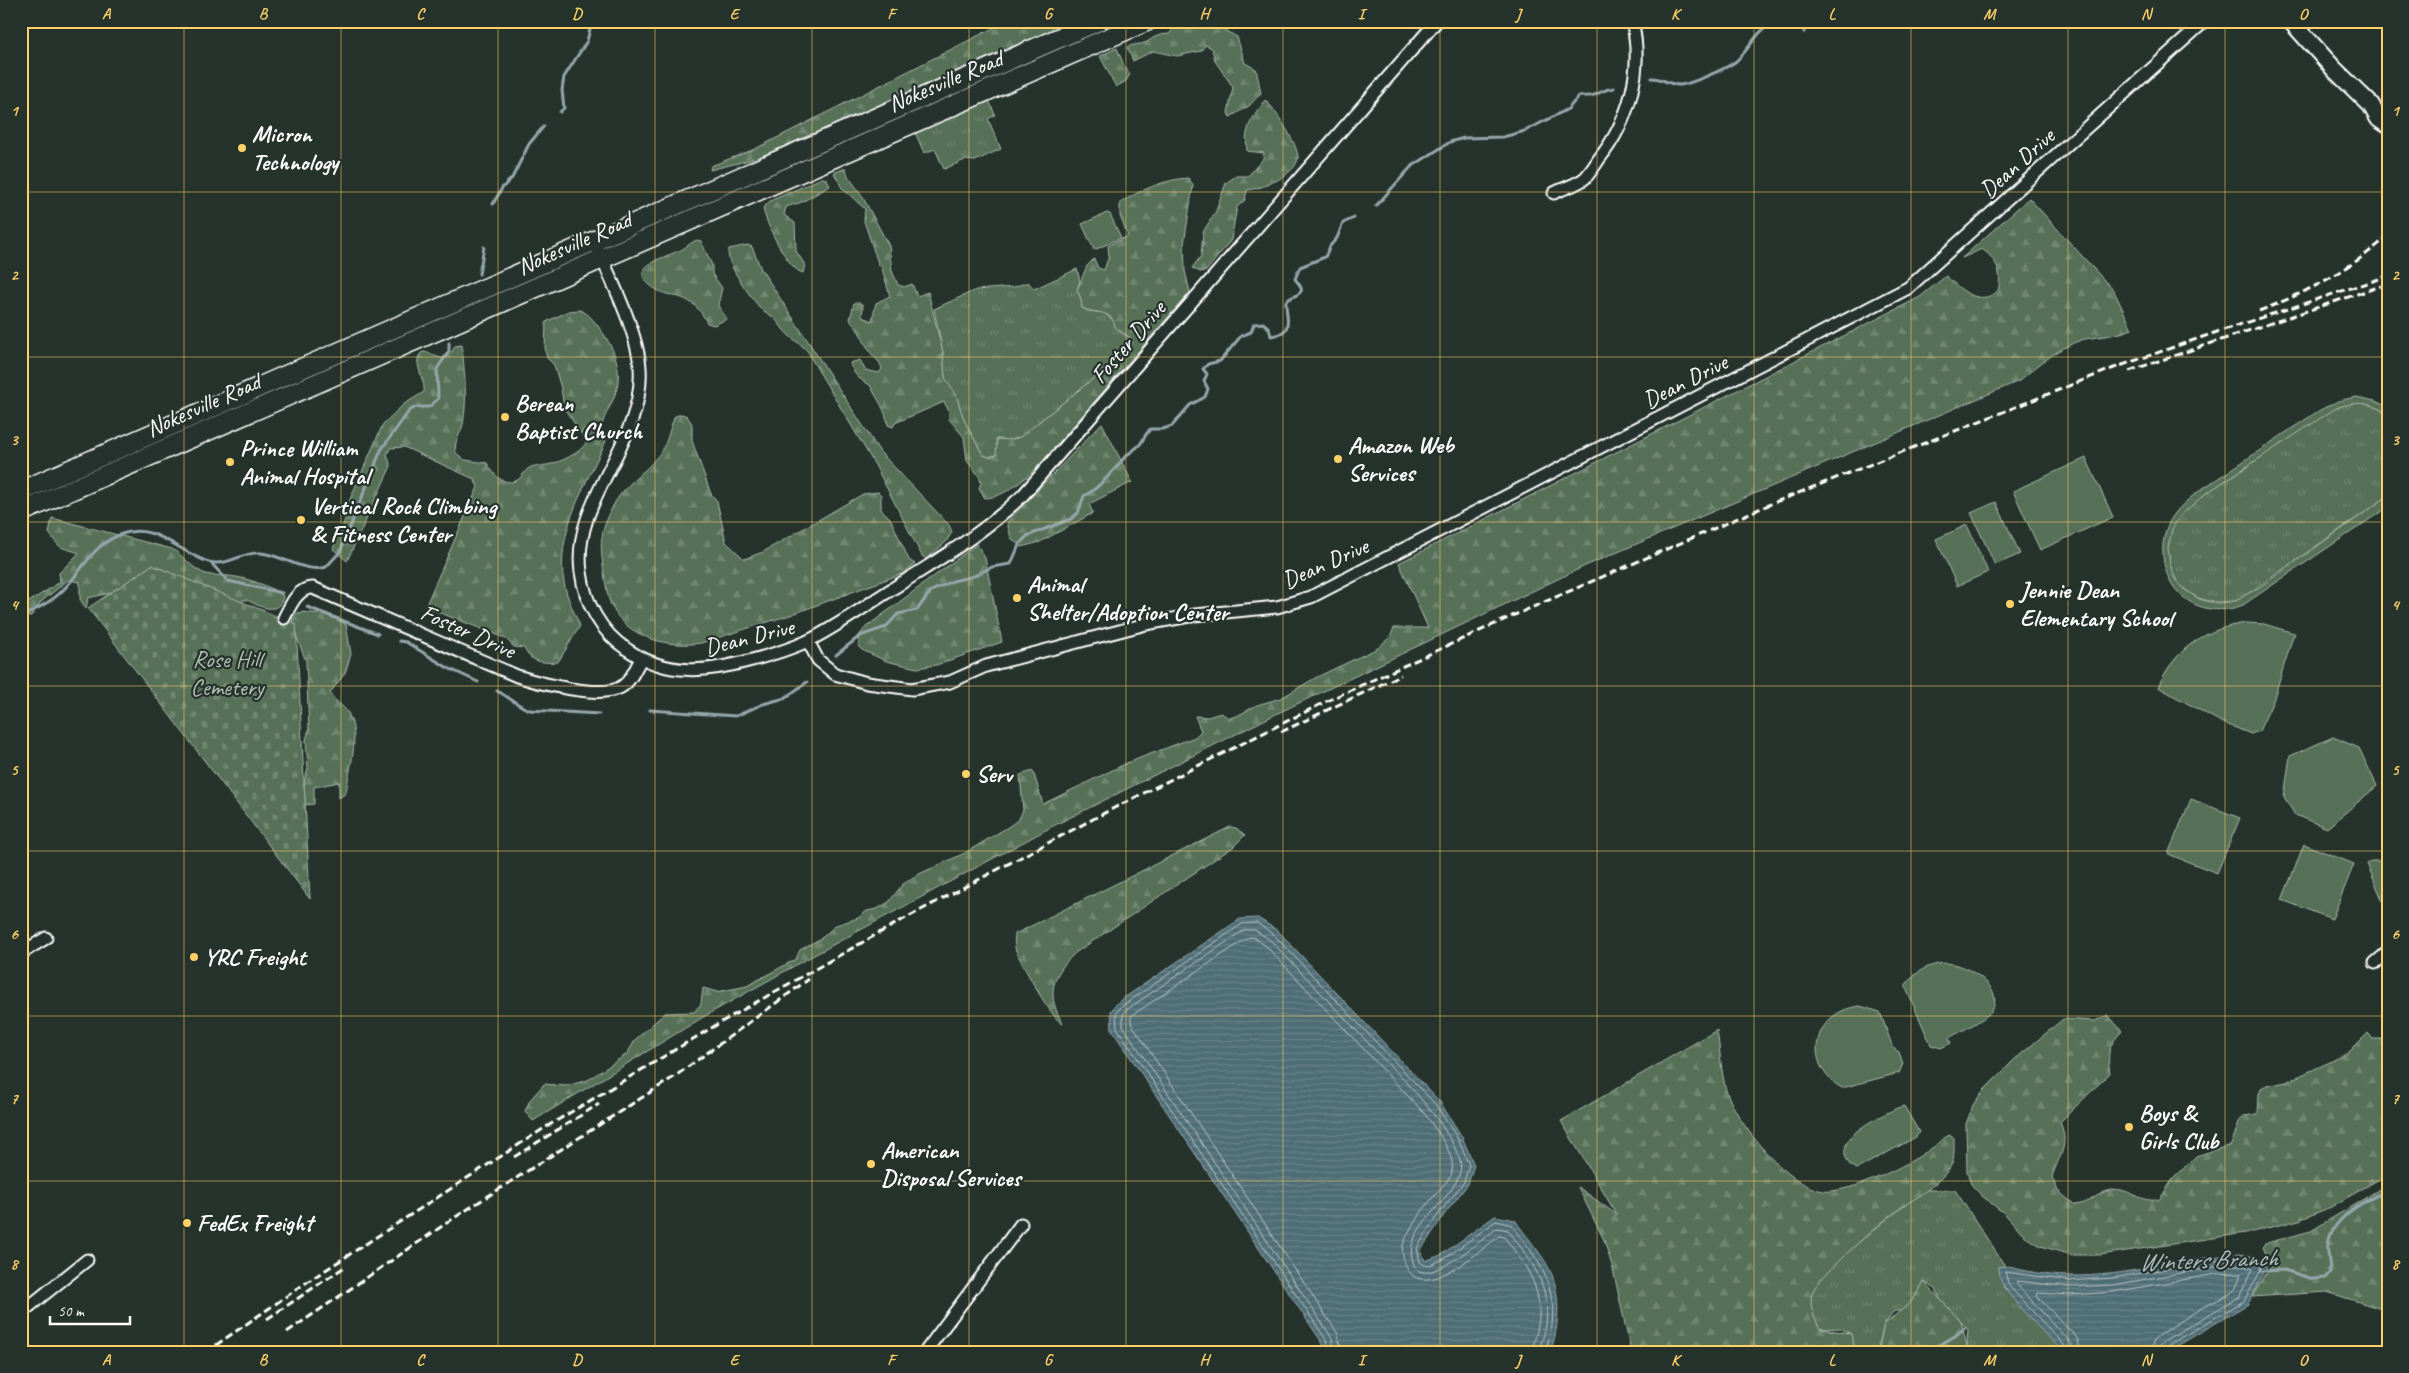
<svg xmlns="http://www.w3.org/2000/svg" width="2409" height="1373" font-family="Caveat,sans-serif">
<style>
.grass{fill:url(#grass-tufts);stroke:#aab8ac}
.forest{fill:url(#forest-firs);stroke:#aab8ac}
.cemetery{fill:url(#cemetery-stones);stroke:#aab8ac}
.park{fill:#567158;stroke:#aab8ac}
.water{fill:url(#water-rules);stroke:#95a7ac}
.lines{fill:none;stroke-linecap:round;stroke-linejoin:round}
.shore{stroke:#b9c5c8;stroke-width:1}
.stream{stroke:#95a7ac;stroke-width:3}
.minor-casing{stroke:#fff;stroke-width:15}
.secondary-casing{stroke:#fff;stroke-width:20}
.trunk-casing{stroke:#fff;stroke-width:22}
.minor{stroke:#26332d;stroke-width:11}
.secondary{stroke:#26332d;stroke-width:16}
.trunk{stroke:#26332d;stroke-width:19}
.rail{stroke:#fff;stroke-width:3;stroke-dasharray:8 4;stroke-linecap:butt}
.grid{fill:none;stroke:#ffd166;stroke-width:1;stroke-opacity:0.55}
.poi-dot{fill:#ffd166;stroke:#26332d;stroke-width:2}
.labels{text-anchor:middle;stroke-width:4.5;stroke-linejoin:round;paint-order:stroke}
.street-label{font-size:24px;fill:#fff;stroke:#26332d}
.poi-label{font-size:24px;font-weight:bold;fill:#fff;stroke:#26332d;text-anchor:start}
.park-label{font-size:24px;fill:#b3bfb4;stroke:#26332d}
.water-label{font-size:25px;font-style:italic;fill:#b0bdc1;stroke:#26332d}
.neatline{fill:none;stroke:#ffd166;stroke-width:2}
.grid-label{font-size:16px;text-anchor:middle;font-weight:bold;fill:#ffd166}
</style>
<defs>
<pattern id="grass-tufts" width="24" height="20" patternUnits="userSpaceOnUse" patternTransform="scale(1.25)"><rect width="24" height="20" fill="#567158"/><path d="M3 7l-1-3M5 7V3M7 7l1-3M15 17l-1-3M17 17v-4M19 17l1-3" fill="none" stroke="#6f8671"/></pattern>
<pattern id="forest-firs" width="22" height="20" patternUnits="userSpaceOnUse" patternTransform="scale(1.25)"><rect width="22" height="20" fill="#567158"/><path d="M5 1l3.5 6h-7zM16 11l3.5 6h-7z" fill="#6f8671"/></pattern>
<pattern id="cemetery-stones" width="16" height="16" patternUnits="userSpaceOnUse" patternTransform="scale(1.25)"><rect width="16" height="16" fill="#567158"/><path d="M2 7V4a2 2 0 0 1 4 0v3zM10 15v-3a2 2 0 0 1 4 0v3z" fill="#6f8671"/></pattern>
<pattern id="water-rules" width="6" height="5" patternUnits="userSpaceOnUse" patternTransform="scale(1.25)"><rect width="6" height="5" fill="#4f6d75"/><path d="M0 2.5h6" fill="none" stroke="#69838a"/></pattern>
</defs>
<rect width="100%" height="100%" fill="#26332d"/>
<filter id="ink" filterUnits="userSpaceOnUse"><feTurbulence type="fractalNoise" baseFrequency=".02" numOctaves="2"/><feDisplacementMap in="SourceGraphic" scale="10" xChannelSelector="R" yChannelSelector="G"/><feConvolveMatrix kernelMatrix="1 2 1 2 8 2 1 2 1" color-interpolation-filters="sRGB"/></filter>
<g filter="url(#ink)">
<g class="grass">
<path d="M989,100L995,115L988,119L1001,149L975,161L965,160L944,169L935,149L924,153L915,132Z"/>
<path d="M1077,269L1080,281L1077,290L1081,299L1082,308L1088,311L1104,313L1114,321L1120,332L1132,339V344L1119,358L1020,437L1011,440L996,439L997,455L989,457L983,455L964,420L956,395L945,378L943,353L934,309L976,290L1014,287L1028,282L1034,289Z"/>
<path d="M2355,402L2375,406L2388,415V496L2243,597C2222,605 2204,604 2186,590C2166,575 2162,541 2176,521C2190,500 2216,487 2236,474C2265,454 2294,435 2322,416L2335,408Z"/>
<path d="M1926,1190H1955L2005,1266L1998,1267L2004,1288L2064,1352H1974L1967,1346L1968,1329L1942,1304L1936,1289L1924,1282L1913,1300L1912,1311H1894L1884,1325L1877,1352H1851V1333L1840,1328L1820,1329C1814,1318 1808,1306 1812,1293C1820,1269 1903,1206 1926,1190Z"/>
</g>
<g class="forest">
<path d="M1007,21H1071L757,158L710,170L711,166L755,149Z"/>
<path d="M1190,21H1207L1237,37L1245,63L1256,69L1261,93L1249,106L1230,117L1228,113L1233,87L1215,61L1212,48L1205,45L1201,51L1177,56L1153,51L1133,61L1127,47C1133,44 1141,45 1147,42C1156,36 1157,35 1169,34L1176,26H1183Z"/>
<path d="M1117,48L1124,66L1130,74L1126,81L1116,87L1100,56Z"/>
<path d="M1265,100C1274,107 1299,146 1298,158C1296,175 1262,189 1247,190L1245,200L1237,207L1231,240L1206,271L1200,272L1192,268L1201,256L1203,232L1216,211L1226,183L1236,176H1248L1263,159L1264,153L1247,151C1244,126 1252,120 1265,100Z"/>
<path d="M843,169H846L848,176L861,194L889,246L892,271L898,285L904,287L912,284L917,296L928,292L943,353L945,378L956,395L964,420L983,455L989,457L996,455L997,439L1011,440L1020,437L1119,358L1132,344V339L1115,327C1113,309 1094,314 1082,308L1081,299L1077,290L1087,266L1094,259L1098,268L1104,270L1109,256L1108,246L1128,236L1120,216V203C1138,191 1166,179 1188,178L1193,185L1184,244L1185,271L1190,292L1040,464C1028,477 1004,498 985,498L979,488L981,483L979,476L967,461L964,437L949,419V411L944,402L895,423L893,427L888,425C886,410 877,399 870,385C859,379 854,376 850,363L860,360L865,370L879,373L882,369C880,360 873,358 869,350C863,341 860,330 852,323L850,319L854,303H859L863,305L862,317L872,321L876,303L890,296L881,265L879,266L864,221L865,209L842,188L834,173Z"/>
<path d="M822,178L827,179L830,186L802,202L786,207L784,215L795,223L796,251L805,265L803,273C788,270 765,222 763,208L770,201Z"/>
<path d="M2029,198L2114,291L2132,329C2116,336 2101,336 2085,339C2064,344 2035,367 2019,381L1585,566L1278,713L1055,825L803,961L705,1016L533,1121L525,1111L530,1100L544,1084L566,1086L588,1080L627,1054L636,1039L665,1013L694,1012L701,1004L703,988L717,992L747,986L796,959L800,950L823,937L836,925L858,918L867,911L877,909L889,902L902,885L917,875L965,853L1008,827L1019,819L1023,810L1020,775L1033,771L1043,804L1127,763L1195,737L1201,731L1195,716L1208,717L1221,713L1229,718L1237,716L1257,705L1281,698L1317,677L1378,648L1390,637L1394,628H1428L1399,563L1920,297L1946,276C1961,290 1979,307 1998,291C2002,273 1998,261 1982,249L1962,258Z"/>
<path d="M697,240L701,241L712,265V274L722,288L718,305L727,319L714,325L707,323C703,315 698,307 690,302C680,295 667,296 657,290C621,268 663,258 681,250C687,247 691,242 697,240Z"/>
<path d="M748,245L752,247L761,269L880,452L949,525L952,532L946,542L926,559L922,556L875,465L812,360C808,348 801,346 792,338C784,332 780,324 774,318C770,314 764,313 761,309C752,298 723,262 729,249Z"/>
<path d="M579,310C590,313 596,324 603,333C618,355 624,377 612,402C607,412 601,422 601,434L606,441C586,484 555,533 564,583C567,598 574,612 580,626L558,662C544,663 530,663 524,648L514,647L505,638L425,607L478,487L474,479L404,447L390,448L387,455L391,466L347,561L333,549L345,520L344,513L383,424L403,405L424,392C426,380 410,359 423,352C436,353 444,368 455,346L462,345C464,370 468,399 463,424C461,435 453,441 456,453L465,460L487,463C493,472 497,481 510,482C522,482 522,471 531,467C535,465 542,466 547,465C561,462 579,454 587,442L564,408L561,388L554,365L547,358L545,350L546,322L569,311Z"/>
<path d="M682,414L687,416L692,424V441L711,494L717,501L726,542L744,559L763,552L863,494L878,492L881,495V509L890,518L909,560L915,564L901,574L790,615L701,643C668,648 628,638 612,607C607,597 606,584 604,573C600,544 599,536 612,508C622,486 643,475 657,457C668,445 668,431 675,416Z"/>
<path d="M1102,423L1132,482L1089,504L1093,513L1040,542L1021,547L1011,538L1007,522Z"/>
<path d="M52,518L172,549C184,556 193,570 206,574C213,576 222,575 229,576C247,578 269,585 283,596C279,617 259,606 247,600H243L242,605L132,579L110,593L88,598L86,609L80,599V582L68,580L41,602L32,615L21,620V607L60,582L59,573L79,553C61,546 62,552 49,533Z"/>
<path d="M977,544L985,558L1002,642L936,665L917,668L886,661L862,650L858,646L861,633L866,627Z"/>
<path d="M302,612L323,614L346,624L351,654L345,673L330,693C334,701 343,705 348,713C361,737 349,768 346,793L339,798V782L314,787V804L305,805L304,782L308,768L306,740L309,729L306,661L293,628L292,617L295,614Z"/>
<path d="M1230,827L1236,828L1245,835L1233,847L1075,953C1051,976 1046,995 1063,1024C1052,1020 1023,966 1017,953C1014,947 1014,941 1015,934Z"/>
<path d="M2371,861H2388V913L2367,864Z"/>
<path d="M2108,1015L2122,1031C2108,1046 2107,1052 2110,1073L2060,1122C2070,1146 2059,1155 2052,1177L2058,1191L2075,1205C2089,1204 2097,1193 2111,1190C2128,1186 2142,1205 2160,1199L2173,1179L2196,1156L2231,1145L2239,1122L2244,1116L2258,1114L2259,1094L2261,1089L2267,1086L2286,1082L2330,1062L2349,1052L2368,1033L2373,1039H2382L2388,1061V1174L2331,1207L2299,1220L2252,1232L2100,1255H2072L2041,1246L2027,1238L2005,1214L1982,1196L1971,1184L1967,1171L1966,1124L1973,1105L1983,1091L2013,1061L2063,1019L2095,1021Z"/>
<path d="M1717,1030C1720,1050 1721,1072 1726,1090C1737,1124 1787,1186 1823,1191C1831,1193 1856,1186 1864,1183C1886,1175 1916,1160 1935,1146C1940,1143 1943,1138 1949,1135L1954,1138C1954,1146 1955,1158 1951,1165C1944,1181 1914,1199 1899,1209C1883,1220 1817,1277 1812,1293C1809,1306 1814,1318 1820,1329L1851,1333L1855,1352H1631L1613,1269L1604,1240L1578,1187L1617,1215L1561,1121Z"/>
<path d="M2388,1184V1311L2327,1292L2252,1297L2271,1266L2263,1247L2267,1243L2311,1231Z"/>
<path d="M1924,1282L1961,1321L1967,1346L1974,1352H1878L1884,1325L1913,1300Z"/>
</g>
<path class="cemetery" d="M152,565L296,624L310,899L88,608Z"/>
<g class="park">
<path d="M1107,213L1110,214L1121,238L1094,250L1082,224Z"/>
<path d="M2356,397L2375,401L2388,407V415C2372,401 2354,401 2336,408L2205,494L2180,516L2172,529L2168,548L2170,565L2175,579L2182,588L2199,599L2214,603L2232,602L2260,587L2388,496V507L2243,605C2223,613 2199,611 2182,596C2161,578 2156,540 2173,516C2187,496 2212,483 2232,469C2261,450 2290,429 2320,410L2338,401Z"/>
<path d="M2086,458L2113,517L2040,550L2013,491Z"/>
<path d="M1996,502L2020,554L1995,565L1971,513Z"/>
<path d="M1967,525L1988,572L1957,586L1936,539Z"/>
<path d="M2247,623L2264,624L2294,633L2273,701L2259,731L2251,734L2221,722L2158,687C2175,648 2206,628 2247,623Z"/>
<path d="M2333,737L2359,748L2377,786L2327,828L2295,815L2284,797L2290,756Z"/>
<path d="M2191,799L2240,818L2217,873L2168,854Z"/>
<path d="M2304,844L2354,864L2332,919L2282,900Z"/>
<path d="M1946,963C1965,964 2006,986 1992,1010C1987,1019 1959,1032 1949,1038L1951,1043L1941,1048L1931,1045L1905,986C1915,971 1930,964 1946,963Z"/>
<path d="M1860,1006L1880,1012L1893,1048L1899,1052L1903,1064L1899,1073L1842,1088C1801,1065 1813,1011 1860,1006Z"/>
<path d="M1904,1106L1919,1132L1916,1137L1857,1169L1850,1165C1829,1137 1878,1118 1897,1108Z"/>
</g>
<g class="water">
<path d="M1258,918L1278,931L1440,1102L1462,1137L1474,1165L1468,1184L1444,1215L1421,1250L1425,1261L1441,1255L1495,1216L1515,1220C1527,1238 1544,1255 1552,1275C1561,1298 1559,1330 1550,1352H1323V1344L1112,1030L1111,1011L1118,1002L1240,919Z"/>
<path d="M2240,1254C2250,1256 2261,1257 2267,1267L2248,1304L2167,1352H2064C2048,1336 1995,1289 1998,1267L2005,1266C2026,1271 2047,1276 2069,1276C2127,1277 2183,1258 2240,1254Z"/>
</g>
<g class="lines">
<g class="shore">
<path d="M1328,1352L1327,1341L1117,1028L1116,1013L1122,1006L1242,924L1257,923L1274,935L1436,1105L1458,1139L1469,1165L1464,1182L1440,1212L1417,1248L1420,1262L1427,1266L1444,1259L1496,1221L1512,1225C1536,1257 1557,1282 1552,1325C1551,1334 1547,1343 1546,1352"/>
<path d="M1334,1352L1332,1338L1123,1026V1015L1126,1010L1244,930H1255L1270,940C1305,976 1339,1012 1373,1048C1405,1082 1440,1113 1459,1157C1473,1191 1399,1224 1413,1262C1414,1266 1416,1269 1419,1271C1435,1280 1484,1238 1497,1228L1508,1230C1531,1261 1551,1284 1546,1325C1545,1334 1540,1343 1540,1352"/>
<path d="M1341,1352L1338,1334L1131,1023V1016L1247,938L1253,937L1266,946L1425,1114C1436,1131 1458,1155 1451,1176C1435,1196 1412,1219 1403,1245C1401,1252 1404,1263 1408,1270C1426,1300 1482,1249 1499,1236L1504,1237C1525,1264 1544,1288 1538,1325C1537,1334 1533,1343 1532,1352"/>
<path d="M2067,1352L2065,1346L2009,1286L2005,1272L2070,1281L2112,1278L2214,1261L2240,1259L2251,1261L2261,1266L2260,1272L2244,1301L2168,1345L2166,1352"/>
<path d="M2073,1352L2071,1343L2017,1285V1281L2070,1287L2113,1285L2215,1267L2239,1265L2253,1269L2239,1297L2165,1340L2160,1345L2159,1352"/>
<path d="M2081,1352L2077,1338L2037,1296L2038,1293L2070,1295L2113,1292L2216,1274L2241,1273L2236,1288L2230,1294L2203,1307L2159,1335L2153,1342L2152,1352"/>
</g>
<g class="stream">
<path d="M1651,78C1662,77 1670,86 1681,85C1693,83 1725,69 1735,62C1750,50 1756,29 1776,22L1787,26L1802,22L1805,24L1804,32"/>
<path d="M560,112L564,108L562,90L564,77L587,41L592,21"/>
<path d="M493,204L502,188L512,178L529,144L544,126"/>
<path d="M1376,206L1411,167L1450,142L1464,138L1503,137L1525,131L1568,109L1579,96C1600,98 1597,90 1614,88"/>
<path d="M479,274L484,247"/>
<path d="M211,563L228,581L282,593"/>
<path d="M307,607L378,634"/>
<path d="M21,617C34,610 50,603 60,593C83,572 90,545 122,534C156,522 179,553 209,562C228,567 243,551 261,553C282,555 306,574 326,567L340,552L381,450L409,411L416,407H429L438,399L437,369L449,351V343"/>
<path d="M399,641L406,642L448,668L478,682"/>
<path d="M836,655L860,636L886,627L898,614L917,610L931,591L953,581L974,576L992,567L1011,564L1019,545L1027,536L1071,519L1078,513L1084,496C1097,490 1115,469 1124,458C1129,452 1137,449 1141,443C1144,438 1146,434 1150,429H1163L1172,426L1190,405L1205,397L1208,389L1204,381L1207,374L1203,369L1208,364L1220,361L1241,336L1251,332L1254,324L1263,323L1269,328L1271,336C1296,333 1285,316 1286,301C1295,293 1310,296 1295,279L1300,267L1325,257L1330,246L1337,238L1343,223L1354,218"/>
<path d="M497,691C509,697 518,706 530,710L599,714"/>
<path d="M650,710L736,716L763,704L785,698L807,682"/>
<path d="M2262,1271L2284,1270L2313,1279L2325,1278L2330,1272C2330,1263 2327,1254 2328,1244C2332,1218 2365,1199 2388,1191"/>
<path d="M1927,1352L1955,1336L1965,1328"/>
</g>
<defs>
<g id="minor">
<path d="M1554,193C1563,188 1577,185 1585,178C1590,173 1595,165 1599,159C1629,121 1644,70 1632,21"/>
<path d="M594,241C609,275 638,332 640,368C645,443 571,499 581,572C585,603 601,633 628,650C668,677 708,672 752,660C771,655 790,649 808,641C840,625 869,603 900,584C944,556 985,532 1023,495L1437,21"/>
<path d="M284,618C290,606 298,587 313,588L517,676C539,683 606,701 624,685C632,679 636,667 641,659"/>
<path d="M808,641L818,660L835,674L867,683L912,689L950,682L986,666L1146,624L1195,615L1277,607L1311,597L1908,288L2205,21"/>
<path d="M21,953L46,938"/>
<path d="M2375,963L2388,952"/>
<path d="M21,1313L87,1260"/>
<path d="M925,1352L1021,1224"/>
</g>
<path id="secondary" d="M2291,21L2335,70L2371,105L2379,119L2388,125"/>
<g id="trunk">
<path d="M21,491L1098,21"/>
<path d="M21,512L1147,21"/>
</g>
</defs>
<use href="#minor" class="minor-casing"/>
<use href="#secondary" class="secondary-casing"/>
<use href="#trunk" class="trunk-casing"/>
<use href="#minor" class="minor"/>
<use href="#secondary" class="secondary"/>
<use href="#trunk" class="trunk"/>
<g class="rail">
<path d="M2259,311C2306,293 2350,270 2388,236"/>
<path d="M2129,371L2381,286"/>
<path d="M1281,732L1401,675"/>
<path d="M514,1157L599,1104"/>
<path d="M267,1319L346,1266"/>
<path d="M287,1332L454,1218L674,1077L809,979"/>
<path d="M206,1352L307,1282L546,1127L723,1021L904,919L1114,808L1327,701L1519,613L1773,503L2114,368L2211,334L2388,276"/>
</g>
</g>
</g>
<path class="grid" d="M184,21V1352M341,21V1352M498,21V1352M655,21V1352M812,21V1352M969,21V1352M1126,21V1352M1283,21V1352M1440,21V1352M1597,21V1352M1754,21V1352M1911,21V1352M2068,21V1352M2225,21V1352M21,192H2388M21,357H2388M21,522H2388M21,686H2388M21,851H2388M21,1016H2388M21,1181H2388"/>
<g class="poi-dot">
<circle cx="242" cy="148" r="5"/>
<circle cx="505" cy="417" r="5"/>
<circle cx="1338" cy="459" r="5"/>
<circle cx="230" cy="462" r="5"/>
<circle cx="301" cy="520" r="5"/>
<circle cx="1017" cy="598" r="5"/>
<circle cx="2010" cy="604" r="5"/>
<circle cx="966" cy="774" r="5"/>
<circle cx="194" cy="957" r="5"/>
<circle cx="2129" cy="1127" r="5"/>
<circle cx="871" cy="1164" r="5"/>
<circle cx="187" cy="1223" r="5"/>
</g>
<g class="labels">
<g class="street-label">
<text transform="translate(945 81) rotate(-23)" y="8">Nokesville Road</text>
<text transform="translate(2017 163) rotate(-42)" y="8">Dean Drive</text>
<text transform="translate(574 243) rotate(-24)" y="8">Nokesville Road</text>
<text transform="translate(1128 342) rotate(-49)" y="8">Foster Drive</text>
<text transform="translate(1685 381) rotate(-27)" y="8">Dean Drive</text>
<text transform="translate(203 405) rotate(-24)" y="8">Nokesville Road</text>
<text transform="translate(1325 563) rotate(-24)" y="8">Dean Drive</text>
<text transform="translate(468 631) rotate(24)" y="8">Foster Drive</text>
<text transform="translate(749 637) rotate(-14)" y="8">Dean Drive</text>
</g>
<g class="poi-label">
<text x="252" y="142">Micron<tspan x="252" dy="28">Technology</tspan></text>
<text x="515" y="411">Berean<tspan x="515" dy="28">Baptist Church</tspan></text>
<text x="1348" y="453">Amazon Web<tspan x="1348" dy="28">Services</tspan></text>
<text x="240" y="456">Prince William<tspan x="240" dy="28">Animal Hospital</tspan></text>
<text x="311" y="514">Vertical Rock Climbing<tspan x="311" dy="28">&amp; Fitness Center</tspan></text>
<text x="1027" y="592">Animal<tspan x="1027" dy="28">Shelter/Adoption Center</tspan></text>
<text x="2020" y="598">Jennie Dean<tspan x="2020" dy="28">Elementary School</tspan></text>
<text x="976" y="782">Serv</text>
<text x="204" y="965">YRC Freight</text>
<text x="2139" y="1121">Boys &amp;<tspan x="2139" dy="28">Girls Club</tspan></text>
<text x="881" y="1158">American<tspan x="881" dy="28">Disposal Services</tspan></text>
<text x="197" y="1231">FedEx Freight</text>
</g>
<g class="park-label">
<text x="227" y="667">Rose Hill<tspan x="227" dy="28">Cemetery</tspan></text>
</g>
<g class="water-label">
<text transform="translate(2208 1259) rotate(-2)" y="9">Winters Branch</text>
</g>
</g>
<rect width="2409" height="1373" fill="none" stroke="#26332d" stroke-width="55"/>
<path d="M50 1316v8h80v-8" fill="none" stroke="#ffffff" stroke-width="2.5"/>
<text x="58" y="1316" font-size="15" fill="#ffffff" stroke="#26332d" stroke-width="4" paint-order="stroke">50 m</text>
<rect x="28" y="28" width="2354" height="1318" class="neatline"/>
<g class="grid-label">
<text x="106" y="19">A</text>
<text x="263" y="19">B</text>
<text x="420" y="19">C</text>
<text x="577" y="19">D</text>
<text x="734" y="19">E</text>
<text x="891" y="19">F</text>
<text x="1048" y="19">G</text>
<text x="1204" y="19">H</text>
<text x="1361" y="19">I</text>
<text x="1518" y="19">J</text>
<text x="1675" y="19">K</text>
<text x="1832" y="19">L</text>
<text x="1989" y="19">M</text>
<text x="2146" y="19">N</text>
<text x="2303" y="19">O</text>
<text x="14" y="116">1</text>
<text x="2395" y="116">1</text>
<text x="14" y="280">2</text>
<text x="2395" y="280">2</text>
<text x="14" y="445">3</text>
<text x="2395" y="445">3</text>
<text x="14" y="610">4</text>
<text x="2395" y="610">4</text>
<text x="14" y="775">5</text>
<text x="2395" y="775">5</text>
<text x="14" y="939">6</text>
<text x="2395" y="939">6</text>
<text x="14" y="1104">7</text>
<text x="2395" y="1104">7</text>
<text x="14" y="1269">8</text>
<text x="2395" y="1269">8</text>
<text x="106" y="1365">A</text>
<text x="263" y="1365">B</text>
<text x="420" y="1365">C</text>
<text x="577" y="1365">D</text>
<text x="734" y="1365">E</text>
<text x="891" y="1365">F</text>
<text x="1048" y="1365">G</text>
<text x="1204" y="1365">H</text>
<text x="1361" y="1365">I</text>
<text x="1518" y="1365">J</text>
<text x="1675" y="1365">K</text>
<text x="1832" y="1365">L</text>
<text x="1989" y="1365">M</text>
<text x="2146" y="1365">N</text>
<text x="2303" y="1365">O</text>
</g>
</svg>
